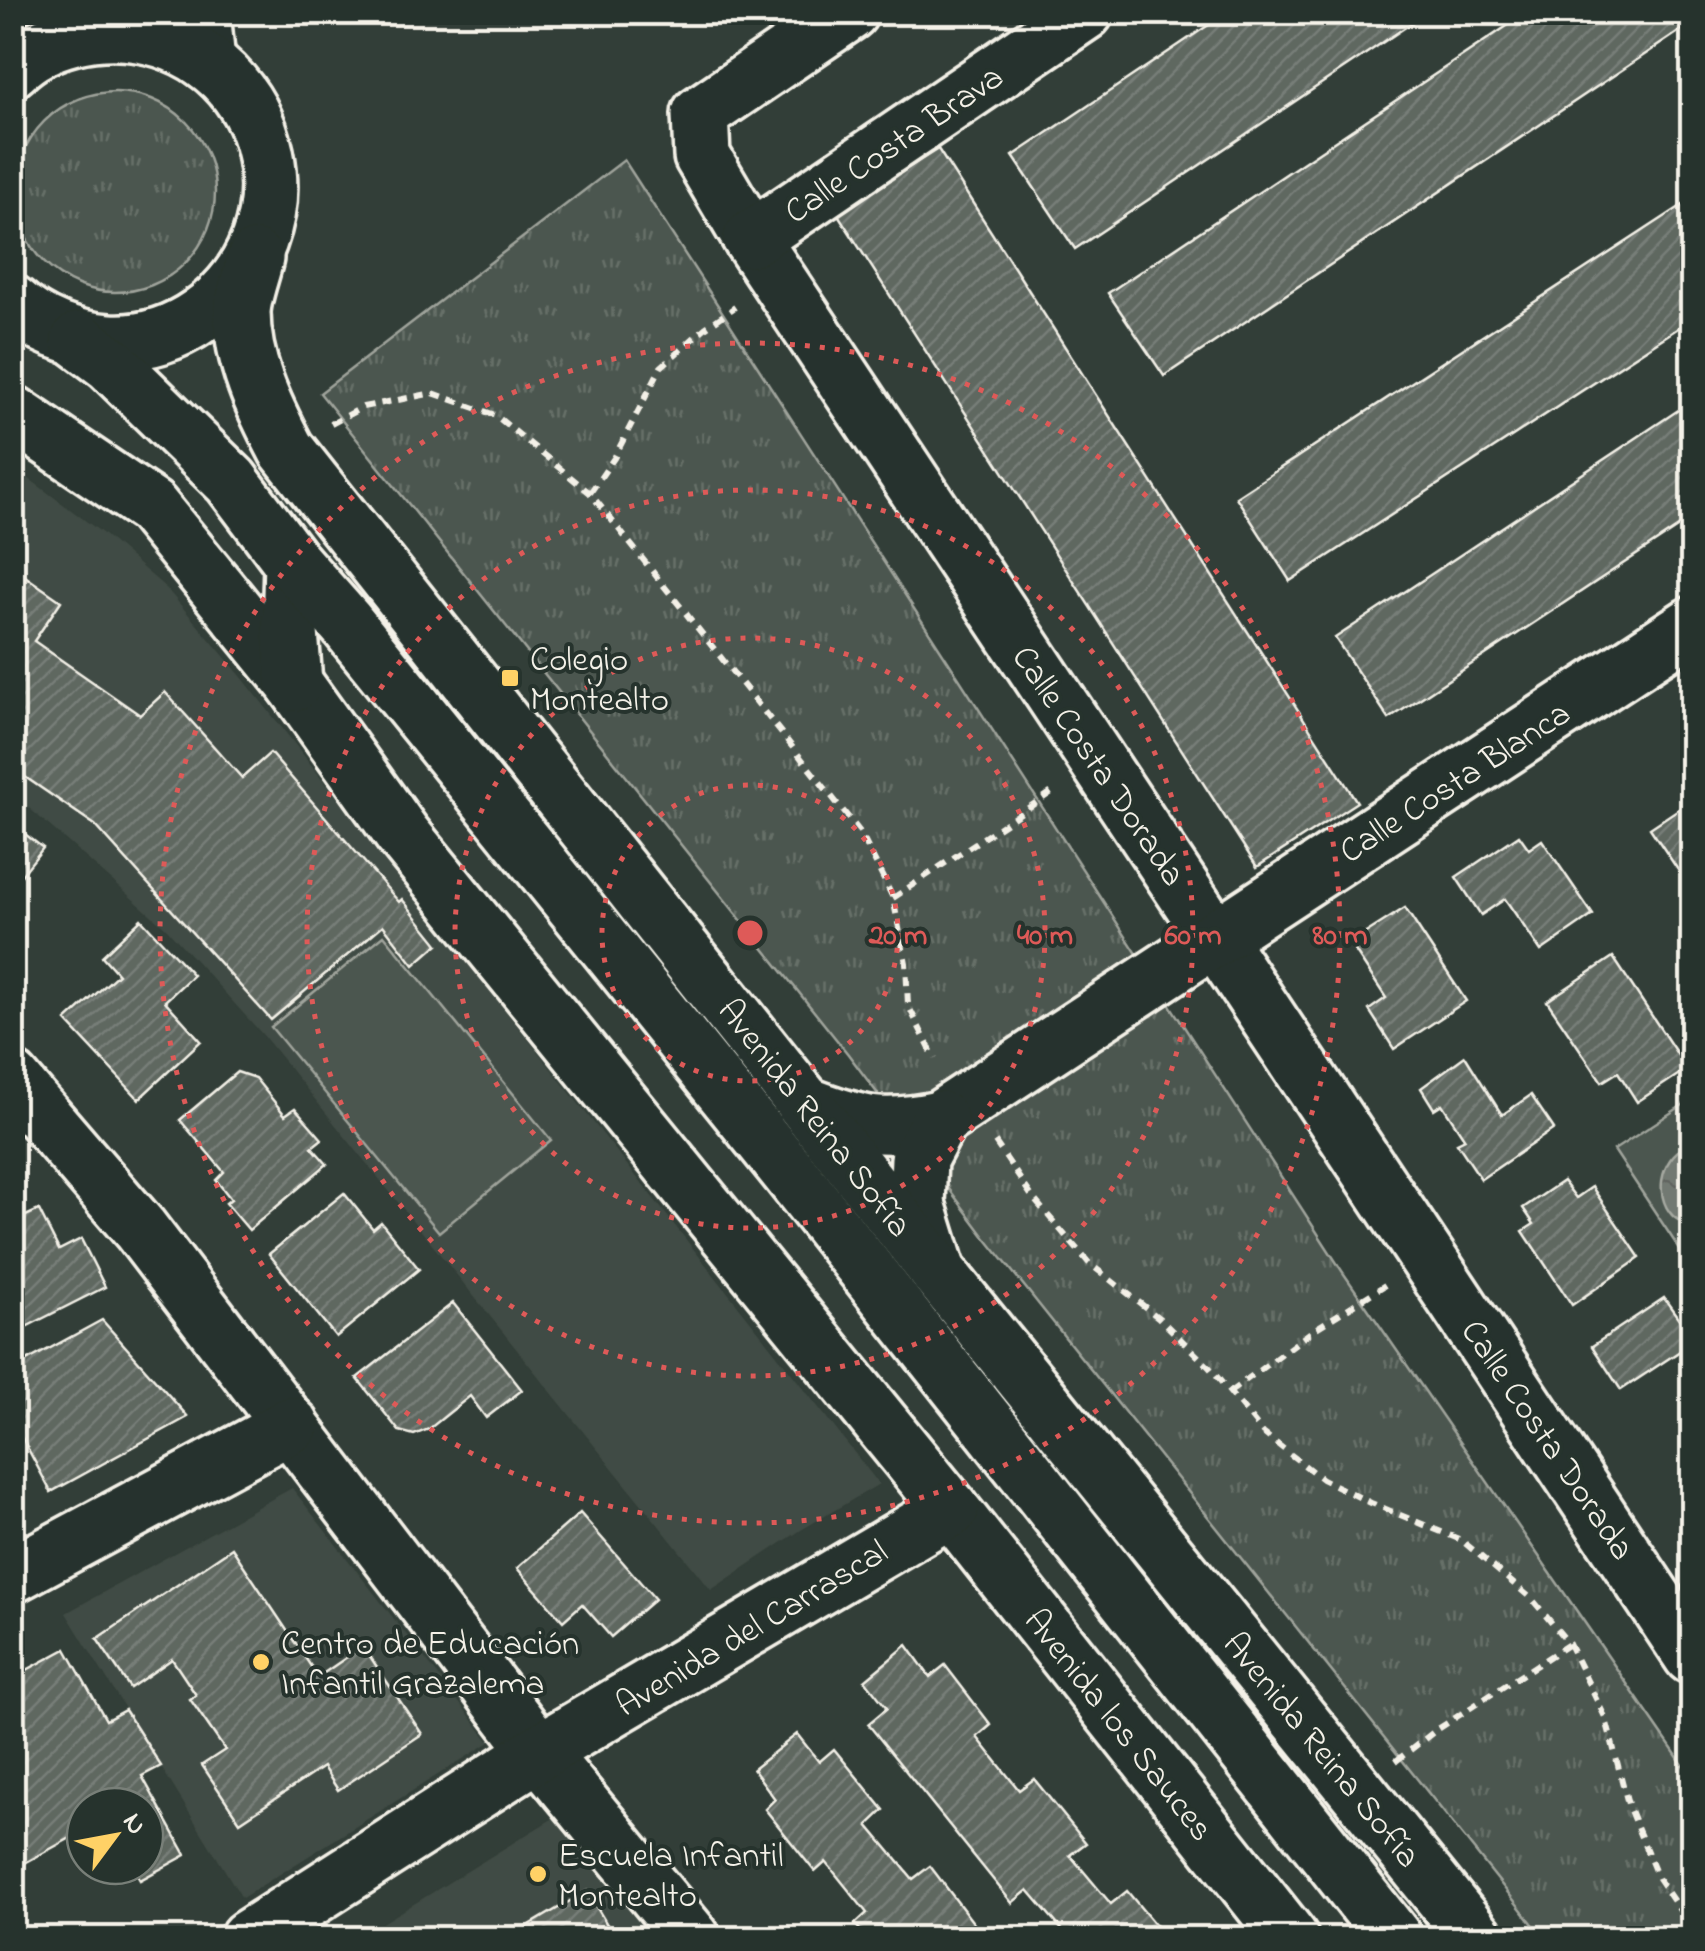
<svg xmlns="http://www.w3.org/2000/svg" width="1705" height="1951" font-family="'Indie Flower',sans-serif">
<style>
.built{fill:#404b44}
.grass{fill:url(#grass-tufts);stroke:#a0a49c;stroke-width:2.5}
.garden{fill:#4c564f;stroke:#a0a49c;stroke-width:2.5}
.water{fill:url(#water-ripples);stroke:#a6a9a1;stroke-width:2.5}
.building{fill:url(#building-hatch);stroke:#f4f1e8;stroke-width:2.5}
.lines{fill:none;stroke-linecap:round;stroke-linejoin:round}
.minor-casing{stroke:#f4f1e8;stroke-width:62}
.major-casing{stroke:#f4f1e8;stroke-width:62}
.path{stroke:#f4f1e8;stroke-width:6;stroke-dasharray:10 8;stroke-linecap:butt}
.minor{stroke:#26332d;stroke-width:55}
.major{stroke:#26332d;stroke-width:55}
.ring{fill:none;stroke:#de5a58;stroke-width:5;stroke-dasharray:5 10}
.poi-dot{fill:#ffd166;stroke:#26332d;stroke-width:4}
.labels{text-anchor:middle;stroke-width:8;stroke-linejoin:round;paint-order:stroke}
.street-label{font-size:35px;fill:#f4f1e8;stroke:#26332d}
.poi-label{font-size:35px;fill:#f4f1e8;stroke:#26332d;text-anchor:start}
.centre{fill:#de5a58;stroke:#26332d;stroke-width:5}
.ring-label{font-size:30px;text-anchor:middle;font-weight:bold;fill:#de5a58;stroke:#26332d;stroke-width:8;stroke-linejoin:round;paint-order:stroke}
</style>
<defs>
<pattern id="grass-tufts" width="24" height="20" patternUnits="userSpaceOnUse" patternTransform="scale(2.5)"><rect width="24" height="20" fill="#4c564f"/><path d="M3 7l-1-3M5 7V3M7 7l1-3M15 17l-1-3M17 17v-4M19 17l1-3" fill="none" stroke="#666f68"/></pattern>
<pattern id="water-ripples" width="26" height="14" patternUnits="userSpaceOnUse" patternTransform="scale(2.5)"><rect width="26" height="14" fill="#727972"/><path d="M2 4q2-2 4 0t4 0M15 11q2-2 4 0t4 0" fill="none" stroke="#60635e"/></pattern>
<pattern id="building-hatch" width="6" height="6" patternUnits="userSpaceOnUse" patternTransform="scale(2.5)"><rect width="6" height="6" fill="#5f6861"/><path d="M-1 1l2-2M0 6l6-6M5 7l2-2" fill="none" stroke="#777e78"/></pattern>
</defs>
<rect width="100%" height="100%" fill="#323e38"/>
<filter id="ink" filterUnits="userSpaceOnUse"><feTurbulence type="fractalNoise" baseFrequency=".01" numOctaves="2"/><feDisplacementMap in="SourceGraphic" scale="20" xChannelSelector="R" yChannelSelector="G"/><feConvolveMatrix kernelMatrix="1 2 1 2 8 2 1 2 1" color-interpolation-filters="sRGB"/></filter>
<g filter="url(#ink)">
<g class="built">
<path d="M12,466L102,533L166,588L241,676L879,1484L801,1530L711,1590L263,1035L166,928L13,794Z"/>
<path d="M292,1488L490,1742L242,1898L66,1613Z"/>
<path d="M552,1819L570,1821L665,1938H386L378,1926Z"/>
</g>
<g class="grass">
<circle cx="115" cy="192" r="100"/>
<path d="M624,160L1342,1271L1692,1778V1938H1544L985,1237L848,1054L320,393Z"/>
</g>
<g class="garden">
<path d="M384,935L551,1140L439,1232L271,1027Z"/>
<path d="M1692,1099V1144L1685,1146L1672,1215L1692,1229V1268L1614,1150Z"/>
</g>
<path class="water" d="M1692,1144V1229C1687,1224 1678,1221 1673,1216C1651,1194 1663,1151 1692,1144Z"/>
<g class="building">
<path d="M1228,12H1428L1075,249L1013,156Z"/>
<path d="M1528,12H1692V23L1164,376L1108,293Z"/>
<path d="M938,149L1357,802L1257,867L837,213Z"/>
<path d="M1692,199V319L1290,581L1236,497Z"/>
<path d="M1692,401V518L1389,719L1335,638Z"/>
<path d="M12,567L61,601L34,641L140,715L165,692L242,778L270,753L399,902L402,899L438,944L414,965L383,925L271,1020L95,825L12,768Z"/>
<path d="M1692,800V865L1680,873L1650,828Z"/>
<path d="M12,824L43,848L12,887Z"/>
<path d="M1519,835L1529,849L1542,840L1593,915L1541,951L1505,899L1481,915L1456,877Z"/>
<path d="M1405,908L1466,1001L1394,1049L1369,1010L1386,998L1350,943Z"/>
<path d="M141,919L193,975L165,1001L201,1041L139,1099L66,1021L118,974L102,956Z"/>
<path d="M1613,957L1687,1069L1637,1102L1618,1072L1602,1082L1547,1001Z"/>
<path d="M1465,1056L1502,1115L1531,1095L1554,1129L1481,1179L1457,1143L1465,1139L1442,1104L1434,1109L1421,1088Z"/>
<path d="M237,1072L255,1078L285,1115L295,1108L322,1139L312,1147L327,1164L249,1230L226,1203L231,1199L216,1180L224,1172L180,1120Z"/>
<path d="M1563,1181L1576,1198L1592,1187L1640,1258L1572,1305L1523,1231L1534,1224L1523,1208Z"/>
<path d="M344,1193L373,1229L381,1222L419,1269L336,1337L269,1254Z"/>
<path d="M39,1210L59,1250L81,1239L105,1287L12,1334V1222Z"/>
<path d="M1664,1298L1692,1337V1343L1621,1390L1592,1346Z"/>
<path d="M453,1303L522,1390L486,1418L470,1396L429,1429L414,1435L399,1431L357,1378Z"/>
<path d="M102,1320L188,1417L51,1492L12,1419V1369Z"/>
<path d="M580,1513L655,1599L611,1637L582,1604L563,1621L517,1568Z"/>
<path d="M232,1548L318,1677L363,1646L422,1734L338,1790L323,1767L240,1822L202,1765L225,1750L190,1699L196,1695L172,1659L130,1688L97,1639Z"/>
<path d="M907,1645L930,1677L945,1665L991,1725L977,1737L1019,1790L1034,1779L1086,1843L1070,1855L1111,1904L1127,1891L1166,1938H1069L1028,1890L1012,1903L868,1724L887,1708L865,1680Z"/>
<path d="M66,1649L106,1720L125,1710L161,1766L142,1776L186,1855L140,1880L132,1866H145V1806H85V1830L12,1870V1678Z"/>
<path d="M797,1734L819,1762L834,1749L884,1810L868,1825L913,1879L930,1866L978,1929L966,1938H867L855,1924L867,1913L826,1862L815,1872L765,1809L775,1799L753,1769Z"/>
<path d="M587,1891L615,1938H508Z"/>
</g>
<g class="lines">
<defs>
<g id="minor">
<path d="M202,12L207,62"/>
<path d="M850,12L700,114L702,156L751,239L1692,1656"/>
<path d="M751,239L1085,12"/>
<path d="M12,413L151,507L294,683L402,834L951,1509L1290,1938"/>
<path d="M292,562L290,632L294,683"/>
<path d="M12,1080L140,1229L539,1752L692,1938"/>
<path d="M809,1106C862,1126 884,1131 940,1119L1692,625"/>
<path d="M938,1272L917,1204L919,1159L940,1119"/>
<path d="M12,1575L291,1425"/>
<path d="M248,1938L539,1752L951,1509"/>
</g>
<g id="major">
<path d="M12,69C44,37 97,27 139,34C279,57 315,235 201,315C174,334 142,344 109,342C72,339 40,328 12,303"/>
<path d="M255,258C251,275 243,295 242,312C242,361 264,407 286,449L938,1272L1476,1938"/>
<path d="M79,340L111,364L231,481L292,562L346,623L789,1172L1394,1938"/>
</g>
</defs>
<use href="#minor" class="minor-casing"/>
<use href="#major" class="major-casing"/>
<g class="path">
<path d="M331,424L363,407L433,393L495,415L590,493L860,832L893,898L906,963L908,1005L935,1059"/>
<path d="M590,493L614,458L661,367L705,328L735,307"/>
<path d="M893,898L1055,790"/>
<path d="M995,1142L1033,1198L1089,1263L1159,1318L1209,1367L1263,1433L1322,1479L1371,1503L1461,1540L1532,1599L1569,1644L1606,1719L1629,1808L1658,1878L1692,1928"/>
<path d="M1230,1392L1315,1329L1385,1285"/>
<path d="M1396,1761L1435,1731L1569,1644"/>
<path d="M1678,1938L1692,1928"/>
</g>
<use href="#minor" class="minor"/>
<use href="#major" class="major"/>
</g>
</g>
<g class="ring">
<circle cx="750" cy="933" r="148"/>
<circle cx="750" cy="933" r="295"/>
<circle cx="750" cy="933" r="443"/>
<circle cx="750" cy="933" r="590"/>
</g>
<g class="poi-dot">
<rect x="500" y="668" width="20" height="20" rx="5"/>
<circle cx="261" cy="1662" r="10"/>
<circle cx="538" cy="1874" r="10"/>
</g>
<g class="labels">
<g class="street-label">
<text transform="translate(893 143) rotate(-34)" y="12">Calle Costa Brava</text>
<text transform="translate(1100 765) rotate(56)" y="12">Calle Costa Dorada</text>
<text transform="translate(1454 781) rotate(-33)" y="12">Calle Costa Blanca</text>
<text transform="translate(816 1117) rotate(52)" y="12">Avenida Reina Sofía</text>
<text transform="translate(1549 1439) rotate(56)" y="12">Calle Costa Dorada</text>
<text transform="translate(751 1627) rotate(-31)" y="12">Avenida del Carrascal</text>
<text transform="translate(1120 1724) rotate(52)" y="12">Avenida los Sauces</text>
<text transform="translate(1323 1749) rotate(51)" y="12">Avenida Reina Sofía</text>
</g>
<g class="poi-label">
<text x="530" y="670">Colegio<tspan x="530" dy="40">Montealto</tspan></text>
<text x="281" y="1654">Centro de Educación<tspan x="281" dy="40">Infantil Grazalema</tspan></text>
<text x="558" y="1866">Escuela Infantil<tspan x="558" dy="40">Montealto</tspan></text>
</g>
</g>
<circle cx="750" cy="933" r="15" class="centre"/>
<g class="ring-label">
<text x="898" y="944">20 m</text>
<text x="1045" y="944">40 m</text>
<text x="1193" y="944">60 m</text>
<text x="1340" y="944">80 m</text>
</g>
<rect width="1705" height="1951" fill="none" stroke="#26332d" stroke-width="50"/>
<rect x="25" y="25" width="1655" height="1901" fill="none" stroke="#f4f1e8" stroke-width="4" filter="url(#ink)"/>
<g transform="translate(115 1836) rotate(58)"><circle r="48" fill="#26332d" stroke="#787f78" stroke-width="2.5"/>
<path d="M0-8L18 38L0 25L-18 38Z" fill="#ffd166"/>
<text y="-15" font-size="28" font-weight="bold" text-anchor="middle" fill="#f4f1e8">N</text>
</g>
</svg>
